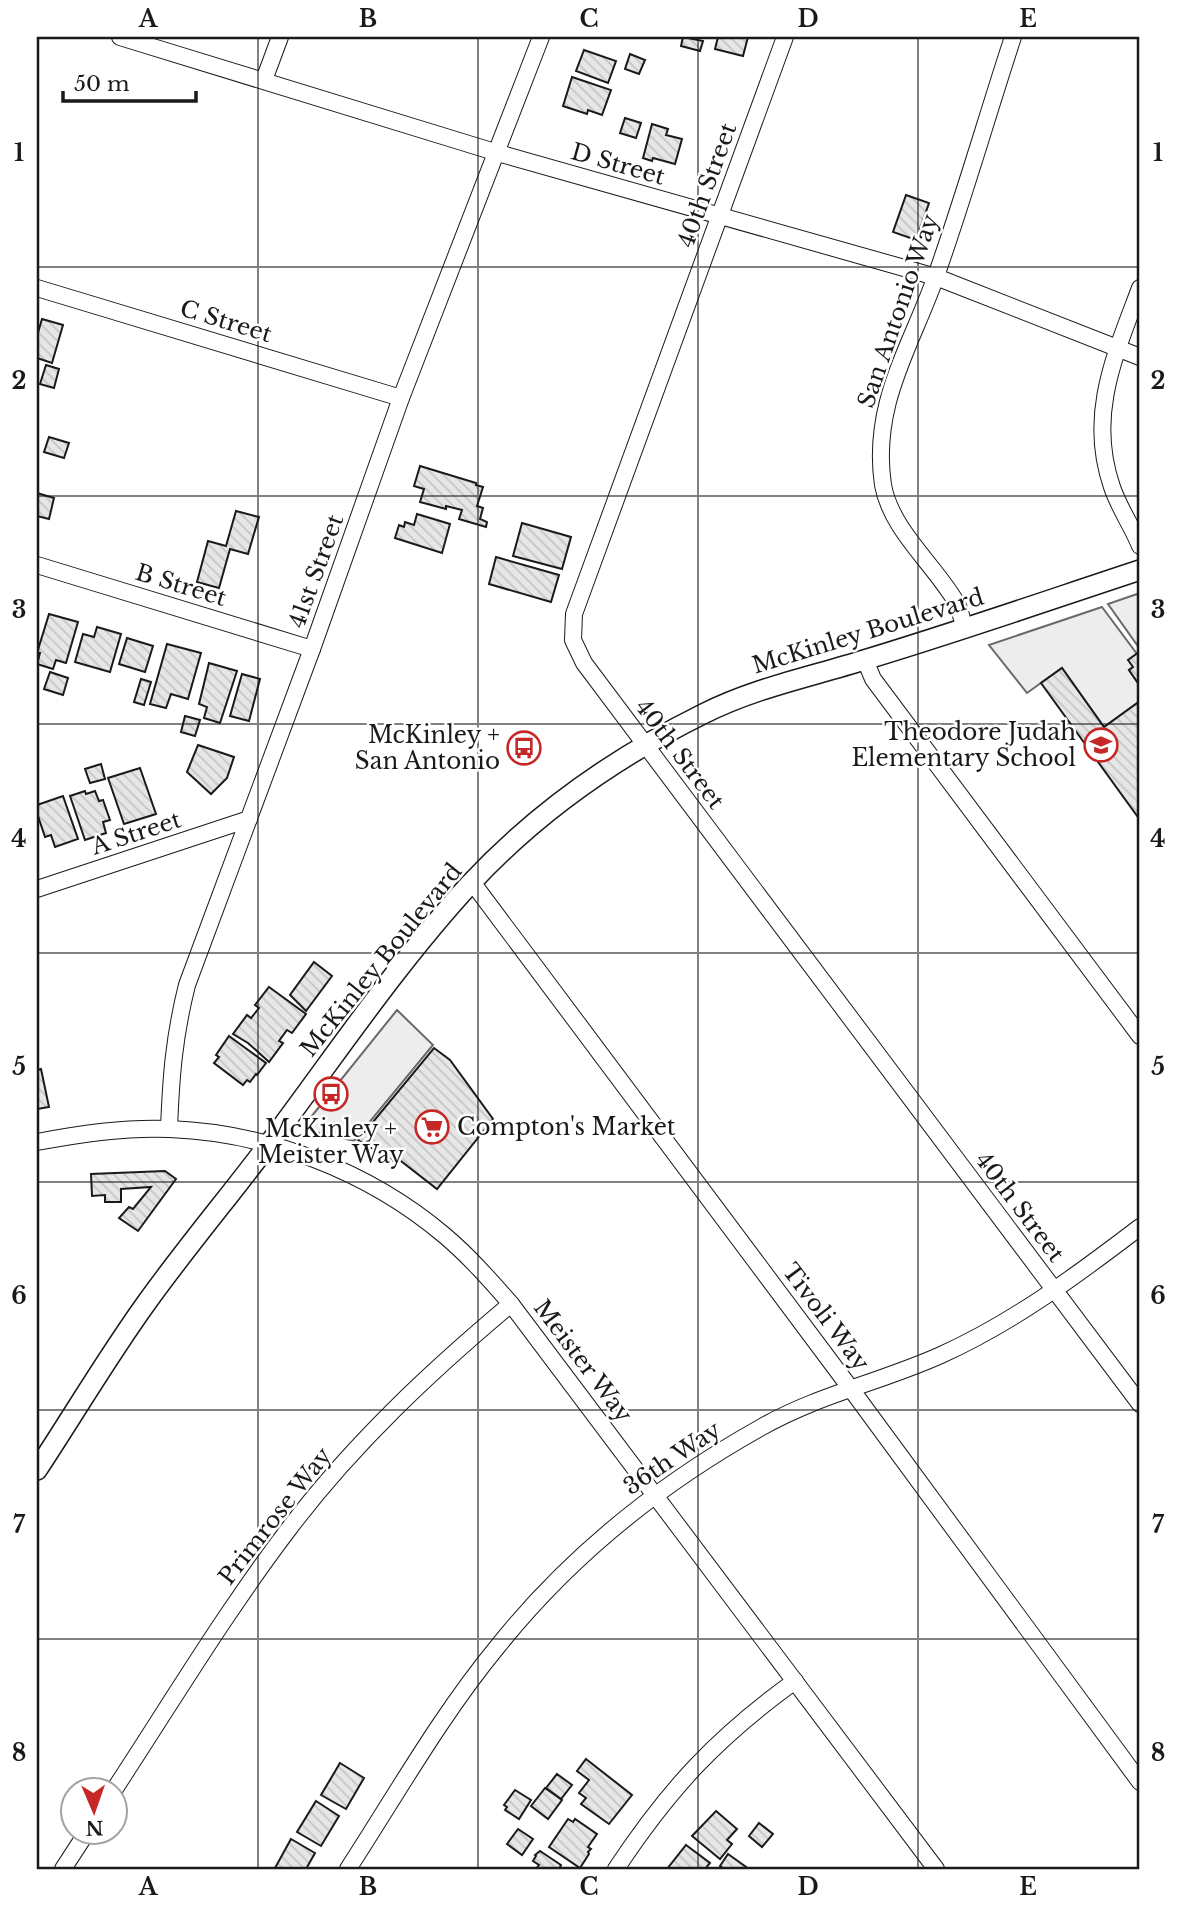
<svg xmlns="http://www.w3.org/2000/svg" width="1177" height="1906" font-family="'Libre Baskerville',serif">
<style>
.built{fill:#ededed;stroke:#6a6a6a;stroke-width:2}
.building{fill:url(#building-back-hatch);stroke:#1a1a1a;stroke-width:2}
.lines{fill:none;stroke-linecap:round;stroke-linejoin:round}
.minor-casing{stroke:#1a1a1a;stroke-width:18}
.tertiary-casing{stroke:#1a1a1a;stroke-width:22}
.minor{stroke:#fff;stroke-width:16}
.tertiary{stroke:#fff;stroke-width:19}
.grid{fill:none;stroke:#1a1a1a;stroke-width:2;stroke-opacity:0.55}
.labels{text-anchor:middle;stroke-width:5;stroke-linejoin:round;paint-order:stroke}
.street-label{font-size:23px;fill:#1a1a1a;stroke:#fff}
.poi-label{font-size:23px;fill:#1a1a1a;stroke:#fff;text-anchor:end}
.neatline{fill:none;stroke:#1a1a1a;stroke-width:2.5}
.grid-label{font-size:23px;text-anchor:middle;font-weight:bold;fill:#1a1a1a}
</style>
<defs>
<pattern id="building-back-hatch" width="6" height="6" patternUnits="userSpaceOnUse" patternTransform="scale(1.75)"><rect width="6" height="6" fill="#e6e6e6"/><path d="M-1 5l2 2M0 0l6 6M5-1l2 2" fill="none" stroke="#c5c5c5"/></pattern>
</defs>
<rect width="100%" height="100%" fill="#fff"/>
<g class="built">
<path d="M1140,593V649L1108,604Z"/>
<path d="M1102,607L1137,654L1133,667L1129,670L1140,686V701L1104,727L1062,668L1027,693L989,645Z"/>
<path d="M397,1010L433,1045L354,1141L306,1130L307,1122Z"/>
</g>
<g class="building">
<path d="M683,37L703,41L700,51L681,46Z"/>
<path d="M718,37H748L743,56L715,49Z"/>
<path d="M584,50L616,61L608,83L576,71Z"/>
<path d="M630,54L645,60L639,74L625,69Z"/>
<path d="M572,77L611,90L602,115L588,110L587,114L563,106Z"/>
<path d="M625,118L641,123L636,138L620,133Z"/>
<path d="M652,124L668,129L666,135L682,139L675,164L653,158L652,161L643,158Z"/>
<path d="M906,195L929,203L916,240L893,232Z"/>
<path d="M42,319L63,325L52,363L37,358V336Z"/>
<path d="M46,365L59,369L54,388L40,384Z"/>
<path d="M49,437L69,443L64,458L44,452Z"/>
<path d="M420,466L476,483V485L483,487L477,506L483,508L480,519L487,522L486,527L459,519L462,510L446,506V509L420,502L424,489L414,486Z"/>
<path d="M37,493L54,498L49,519L37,516Z"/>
<path d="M236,511L259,517L248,554L230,549L219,588L197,582L208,541L226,546Z"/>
<path d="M417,514L450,524L442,553L395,538L399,525L404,527L405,522L414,525Z"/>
<path d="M522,523L571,537L562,569L513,556Z"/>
<path d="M496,557L559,575L551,602L489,584Z"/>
<path d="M49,614L78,622L66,663L56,660L53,669L37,664L40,653H37Z"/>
<path d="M97,627L121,634L110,672L75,662L83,634L94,637Z"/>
<path d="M127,638L153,646L145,672L119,664Z"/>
<path d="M167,644L201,653L188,699L171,694L166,708L150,704Z"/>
<path d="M1139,652H1140V686L1129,670L1133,667L1128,660Z"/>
<path d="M209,663L237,671L220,723L204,718L207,707L199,704Z"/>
<path d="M1062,668L1104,727L1140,701V820L1041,683Z"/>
<path d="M50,672L68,678L63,695L44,689Z"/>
<path d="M242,674L260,679L249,721L230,716Z"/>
<path d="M141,679L151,682L144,705L134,702Z"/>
<path d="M185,716L200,720L195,736L181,732Z"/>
<path d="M198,745L234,757L227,778L211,794L187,772Z"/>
<path d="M101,764L105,779L90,783L85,769Z"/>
<path d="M140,768L156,814L124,824L108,778Z"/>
<path d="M85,791L86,794L95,791L99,801L103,800L110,820L103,822L106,833L85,840L70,796Z"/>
<path d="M63,796L78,839L55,847L51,835L45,837L37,813V805Z"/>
<path d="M314,962L332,976L306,1011L290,995Z"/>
<path d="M269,987L306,1014L292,1033L287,1030L279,1041L283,1043L269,1062L248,1043L233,1034L247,1015L251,1018L259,1008L255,1005Z"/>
<path d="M229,1036L266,1063L257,1075L256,1074L250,1082L247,1080L243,1085L214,1063L219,1057L216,1055Z"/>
<path d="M434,1048L450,1060L493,1119L437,1189L397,1158L393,1161L358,1140Z"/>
<path d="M41,1069L49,1107L37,1109V1070Z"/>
<path d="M165,1171L176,1179L138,1231L119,1218L129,1207L133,1209L151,1187L121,1189V1202H105V1195L92,1196L91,1174Z"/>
<path d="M586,1759L632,1795L609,1824L581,1804L586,1798L579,1793L589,1780L577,1771Z"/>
<path d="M340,1763L364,1778L346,1809L321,1795Z"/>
<path d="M557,1774L572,1785L561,1799L546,1788Z"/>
<path d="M545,1788L562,1800L548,1819L531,1806Z"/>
<path d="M515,1790L531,1800L519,1819L505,1810L507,1807L504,1805Z"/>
<path d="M316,1801L339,1816L321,1846L297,1832Z"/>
<path d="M716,1811L737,1829L727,1840L732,1844L720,1859L692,1836Z"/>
<path d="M568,1819L573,1822L575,1819L597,1834L588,1847L591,1849L588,1852L589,1854L580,1868L549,1847Z"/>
<path d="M759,1823L773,1834L762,1847L749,1836Z"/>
<path d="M518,1829L533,1839L522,1855L507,1844Z"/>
<path d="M291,1839L315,1853L306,1869L275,1868Z"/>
<path d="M686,1845L710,1863L705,1869H667Z"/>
<path d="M540,1851L561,1865L560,1867L563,1869H536L539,1865L533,1861L536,1856L535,1855Z"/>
<path d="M728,1854L749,1869H724L720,1866Z"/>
</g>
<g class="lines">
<defs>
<g id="minor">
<path d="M120,37L498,153L936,277L1140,357"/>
<path d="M785,37L574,614L573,640L584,663L1140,1404"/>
<path d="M264,80L280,37"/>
<path d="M37,288L401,398"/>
<path d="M1140,288C1115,355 1087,415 1112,487C1119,508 1132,526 1140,546"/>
<path d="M37,565L312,649"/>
<path d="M964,627C962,619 960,609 956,602C934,564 891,530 883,485C871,404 911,347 936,276C964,197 987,116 1013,37"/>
<path d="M865,660L873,679L1140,1036"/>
<path d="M472,882L851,1389L1140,1782"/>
<path d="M37,889L249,819"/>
<path d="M169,1129C171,1076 174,1037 187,985L312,649L401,398L541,37"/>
<path d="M37,1142C80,1134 125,1127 170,1129C269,1133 368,1171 444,1235C469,1256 490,1280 511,1304L936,1869"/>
<path d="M114,1790C171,1703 225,1613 288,1530C352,1445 430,1372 511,1304"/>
<path d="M63,1869L87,1832"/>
<path d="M348,1869C396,1795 441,1715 498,1646C570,1556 660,1484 760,1428C817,1395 881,1382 941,1355C1014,1322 1077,1275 1140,1227"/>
<path d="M616,1869C669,1789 716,1738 795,1681"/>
</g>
<path id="tertiary" d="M37,1470C74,1414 108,1356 147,1302C190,1242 239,1185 283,1125C343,1044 401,959 470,884C536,813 616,757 703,714C754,688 810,677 864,660C957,632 1049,600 1140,570"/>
</defs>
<use href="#minor" class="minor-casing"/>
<use href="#tertiary" class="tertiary-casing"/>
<use href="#minor" class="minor"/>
<use href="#tertiary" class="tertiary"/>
</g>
<path class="grid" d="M258,37V1869M478,37V1869M698,37V1869M918,37V1869M37,267H1140M37,496H1140M37,724H1140M37,953H1140M37,1182H1140M37,1410H1140M37,1639H1140"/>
<defs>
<symbol id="school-ring" viewBox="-11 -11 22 22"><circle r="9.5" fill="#fff" stroke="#c62828" stroke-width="1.5"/><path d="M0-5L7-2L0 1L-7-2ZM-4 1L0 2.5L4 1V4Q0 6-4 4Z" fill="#c62828"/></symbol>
<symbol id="bus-ring" viewBox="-11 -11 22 22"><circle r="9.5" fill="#fff" stroke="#c62828" stroke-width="1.5"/><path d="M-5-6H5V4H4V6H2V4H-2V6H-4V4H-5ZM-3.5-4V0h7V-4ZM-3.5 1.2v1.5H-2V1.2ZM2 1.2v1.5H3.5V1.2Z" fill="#c62828"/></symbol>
<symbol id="supermarket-ring" viewBox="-11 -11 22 22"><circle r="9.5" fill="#fff" stroke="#c62828" stroke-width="1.5"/><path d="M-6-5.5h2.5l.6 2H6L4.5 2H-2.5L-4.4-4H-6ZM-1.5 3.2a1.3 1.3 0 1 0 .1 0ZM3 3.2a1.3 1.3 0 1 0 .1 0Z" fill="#c62828"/></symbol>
</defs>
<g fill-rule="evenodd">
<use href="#school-ring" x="1082" y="726" width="38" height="38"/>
<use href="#bus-ring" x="505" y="729" width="38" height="38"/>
<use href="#bus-ring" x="312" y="1075" width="38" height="38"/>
<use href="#supermarket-ring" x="413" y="1108" width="38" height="38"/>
</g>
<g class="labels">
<g class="street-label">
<text transform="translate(618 164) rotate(16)" y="8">D Street</text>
<text transform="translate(707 185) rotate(-70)" y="8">40th Street</text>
<text transform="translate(898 311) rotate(-71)" y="8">San Antonio Way</text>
<text transform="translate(226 321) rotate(17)" y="8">C Street</text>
<text transform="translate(316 571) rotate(-70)" y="8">41st Street</text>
<text transform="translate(181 585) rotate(17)" y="8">B Street</text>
<text transform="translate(868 631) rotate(-17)" y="8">McKinley Boulevard</text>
<text transform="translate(680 754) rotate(53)" y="8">40th Street</text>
<text transform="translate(136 833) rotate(-18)" y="8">A Street</text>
<text transform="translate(381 960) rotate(-51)" y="8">McKinley Boulevard</text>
<text transform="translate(1020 1207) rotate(53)" y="8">40th Street</text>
<text transform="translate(826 1317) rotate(53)" y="8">Tivoli Way</text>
<text transform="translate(583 1361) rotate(53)" y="8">Meister Way</text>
<text transform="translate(672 1458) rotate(-34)" y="8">36th Way</text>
<text transform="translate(275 1516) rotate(-52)" y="8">Primrose Way</text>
</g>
<g class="poi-label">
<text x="1076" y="740">Theodore Judah<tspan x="1076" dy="26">Elementary School</tspan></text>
<text x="500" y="743">McKinley +<tspan x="500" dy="26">San Antonio</tspan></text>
<text x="457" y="1135" text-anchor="start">Compton's Market</text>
<text x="331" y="1137" text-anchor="middle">McKinley +<tspan x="331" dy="26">Meister Way</tspan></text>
</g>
</g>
<rect width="1177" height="1906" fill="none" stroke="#ffffff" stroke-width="77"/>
<g transform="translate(94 1811) rotate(178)"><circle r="33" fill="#ffffff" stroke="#a3a3a3" stroke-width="2"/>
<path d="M0-5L12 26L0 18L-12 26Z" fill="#c62828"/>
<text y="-10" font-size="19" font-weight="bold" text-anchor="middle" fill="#1a1a1a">N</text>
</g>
<path d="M63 91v10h133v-10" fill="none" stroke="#1a1a1a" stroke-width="3.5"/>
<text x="74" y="91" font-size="21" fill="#1a1a1a" stroke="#ffffff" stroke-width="5" paint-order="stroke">50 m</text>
<rect x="38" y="38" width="1100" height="1830" class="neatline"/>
<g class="grid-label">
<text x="148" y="27">A</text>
<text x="368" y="27">B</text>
<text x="589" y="27">C</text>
<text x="808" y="27">D</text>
<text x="1028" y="27">E</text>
<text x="19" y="161">1</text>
<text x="1158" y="161">1</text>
<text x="19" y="389">2</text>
<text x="1158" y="389">2</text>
<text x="19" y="618">3</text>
<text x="1158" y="618">3</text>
<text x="19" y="847">4</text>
<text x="1158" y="847">4</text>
<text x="19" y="1075">5</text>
<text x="1158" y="1075">5</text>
<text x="19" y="1304">6</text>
<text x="1158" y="1304">6</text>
<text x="19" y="1533">7</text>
<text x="1158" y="1533">7</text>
<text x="19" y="1761">8</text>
<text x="1158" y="1761">8</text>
<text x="148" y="1895">A</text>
<text x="368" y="1895">B</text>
<text x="589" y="1895">C</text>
<text x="808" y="1895">D</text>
<text x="1028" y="1895">E</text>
</g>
</svg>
